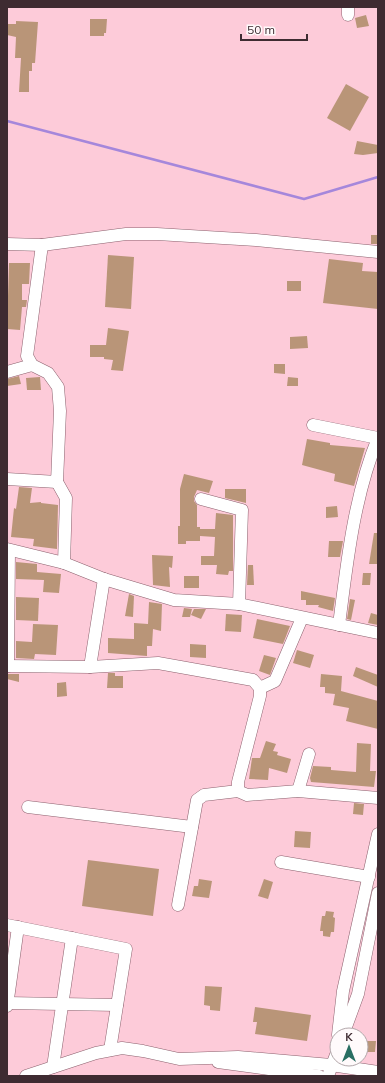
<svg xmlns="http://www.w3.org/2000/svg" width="385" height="1083" font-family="Mulish,sans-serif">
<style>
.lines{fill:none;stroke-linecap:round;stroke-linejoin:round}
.stream{stroke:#a587db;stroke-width:2.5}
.building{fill:#b99578}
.minor-casing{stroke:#8c616e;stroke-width:13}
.minor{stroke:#fff;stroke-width:12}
</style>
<rect width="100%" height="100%" fill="#fdcbd9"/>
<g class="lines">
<path class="stream" d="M7,121L304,199L378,177"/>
</g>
<g class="building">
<path d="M366,15L369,26L357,28L355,18Z"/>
<path d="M90,19H107L106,33H104V36H90Z"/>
<path d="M16,21L38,22L35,63H32V71H29V92H19L21,58H15L16,37L7,35V24H16Z"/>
<path d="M346,84L369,97L350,131L327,118Z"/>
<path d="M357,141L378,145V153L363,155L354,154Z"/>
<rect x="371" y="235" width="7" height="9"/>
<path d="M108,255L134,257L131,309L105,307Z"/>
<path d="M329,259L363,263L362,271L378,272V309L323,303Z"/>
<path d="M9,263H30L29,284H22V300H27L26,307H22L20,330L7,329Z"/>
<rect x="287" y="281" width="14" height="10"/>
<path d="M108,328L129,331L123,371L111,370L113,360L104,359V357H90V345H106Z"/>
<path d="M307,336L308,348L290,349V337Z"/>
<path d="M274,364H285V374L274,373Z"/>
<path d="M19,376L21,384L7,386V379Z"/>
<path d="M40,377L41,390H27L26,378Z"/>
<path d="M288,377L298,378V386H287Z"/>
<path d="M307,439L330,443V445L365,448L354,486L334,481L335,474L302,465Z"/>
<path d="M184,474L213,481L209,493L197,490L194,497V501L197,505V527H200V529H215L216,513L233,515V571H229L228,575L216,574L217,565H201V556H214L215,537L200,536V541H186V544H178V526H180V489Z"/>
<path d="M19,487L32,488L30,503L41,502V503L58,505L57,549L33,546L34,539L11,537L14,508L16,509Z"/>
<path d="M225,489H246V503L225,498Z"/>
<path d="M337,506L338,517L326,518V507Z"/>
<path d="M374,533H378V564H369Z"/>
<path d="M329,541H343L340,557H328Z"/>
<path d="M152,555L173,556L172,568L169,567L170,587L153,585Z"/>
<path d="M16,562L37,564V572L61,574L59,593L43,592L44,580L16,579Z"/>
<path d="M248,565H253L254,585H247Z"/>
<path d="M363,573H371L370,585H362Z"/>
<rect x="184" y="576" width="15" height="12"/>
<path d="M301,591L335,598L333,611L318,607L319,605H306V600H301Z"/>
<path d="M129,594L134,596L133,617L125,616Z"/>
<path d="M16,597L39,598L38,621L16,620Z"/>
<path d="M350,599L355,600L351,620L347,619Z"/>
<path d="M149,602L162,604L161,631L153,629L152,646H147V656L108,653V638L134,639V623L148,624Z"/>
<path d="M184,608L192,609L190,617H182Z"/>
<path d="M194,609H206L201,619L191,615Z"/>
<path d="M371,613L378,615V625L368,623Z"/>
<path d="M226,614L242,615L241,632L225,631Z"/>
<path d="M257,619L290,626L283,644L253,638Z"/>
<path d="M33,624L58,625L56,655L35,654L34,659L16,658V641L32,642Z"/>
<path d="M190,644L206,645V658L190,657Z"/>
<path d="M297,650L314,655L310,668L293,663Z"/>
<path d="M264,655L276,658L270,675L259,671Z"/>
<path d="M356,667L378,675V687L353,676Z"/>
<path d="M108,673H115V676H123V688H107Z"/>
<path d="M7,674H19V682L7,679Z"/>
<path d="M321,674L342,676L341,691L378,701V729L346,721L349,708L333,705L335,694L325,693V687H320Z"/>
<path d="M66,682L67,696L57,697V683Z"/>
<path d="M266,741L276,744L273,751L278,752L277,755L291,759L287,773L269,768L268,780L249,779L252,758H260Z"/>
<path d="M357,743L371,744L370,771H376L374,787L311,782L310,778L313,766L331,767V770L356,772Z"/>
<path d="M354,803L364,804L363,815L353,814Z"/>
<path d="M295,831L311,832L310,848L294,847Z"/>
<path d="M88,860L159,869L153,916L82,906Z"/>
<path d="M199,879L212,881L209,898L192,896L194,886H198Z"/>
<path d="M264,879L273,882L268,899L258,896Z"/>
<path d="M326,911L334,912L333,917L335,918L334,932H331L330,937L323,936V931H320L322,916H325Z"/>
<path d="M205,986L222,987L220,1011L210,1010V1006L204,1005Z"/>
<path d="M255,1007L311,1015L307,1041L255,1034L257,1022H253Z"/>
<path d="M364,1041H376L375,1052H364Z"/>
</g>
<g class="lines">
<defs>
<g id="minor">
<path d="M348,7V15"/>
<path d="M7,244L42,245L126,234H157L256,240L378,252"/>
<path d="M7,372L32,365"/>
<path d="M313,425L378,438"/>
<path d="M7,479L57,482L60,411L58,387L48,373L32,365L27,356L42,245"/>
<path d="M57,482L66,498L64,563"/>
<path d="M201,499L242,510L239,604"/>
<path d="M7,549L64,563L104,579L174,600L239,604L378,633"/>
<path d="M339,625C347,562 354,496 378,438"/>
<path d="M7,666L90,667L158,663L253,680L260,688V696L238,782V791L247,795L298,791L378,798"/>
<path d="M8,666L9,550"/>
<path d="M90,667L104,579"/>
<path d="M260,688L275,681L302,618"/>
<path d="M298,791L309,754"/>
<path d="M28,807L192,827"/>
<path d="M281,862L369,877"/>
<path d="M178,905L197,800L204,795L238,791"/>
<path d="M7,925L126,949L110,1050"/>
<path d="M7,1003L117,1005"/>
<path d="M7,1006L18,927"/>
<path d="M338,1035L343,991L378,834"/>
<path d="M343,1035L358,994L378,893"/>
<path d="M218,1062L319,1076"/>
<path d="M53,1067L72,938"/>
<path d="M26,1076L96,1053L122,1048L143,1051L179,1059L238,1057L331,1065L378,1072"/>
<path d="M328,1076L337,1052"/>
</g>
</defs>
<use href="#minor" class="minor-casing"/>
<use href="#minor" class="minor"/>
</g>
<rect width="385" height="1083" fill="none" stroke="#3e2b31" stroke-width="16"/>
<g transform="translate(349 1047)"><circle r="19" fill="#fffafb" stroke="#b2a7aa"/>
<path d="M0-3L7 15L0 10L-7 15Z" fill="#296e62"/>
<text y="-6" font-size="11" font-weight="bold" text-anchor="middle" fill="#3e2b31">K</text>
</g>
<path d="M241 34v6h66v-6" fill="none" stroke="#3e2b31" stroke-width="2"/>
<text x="247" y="34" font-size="12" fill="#3e2b31" stroke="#fffafb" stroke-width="3" paint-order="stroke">50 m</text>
</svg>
